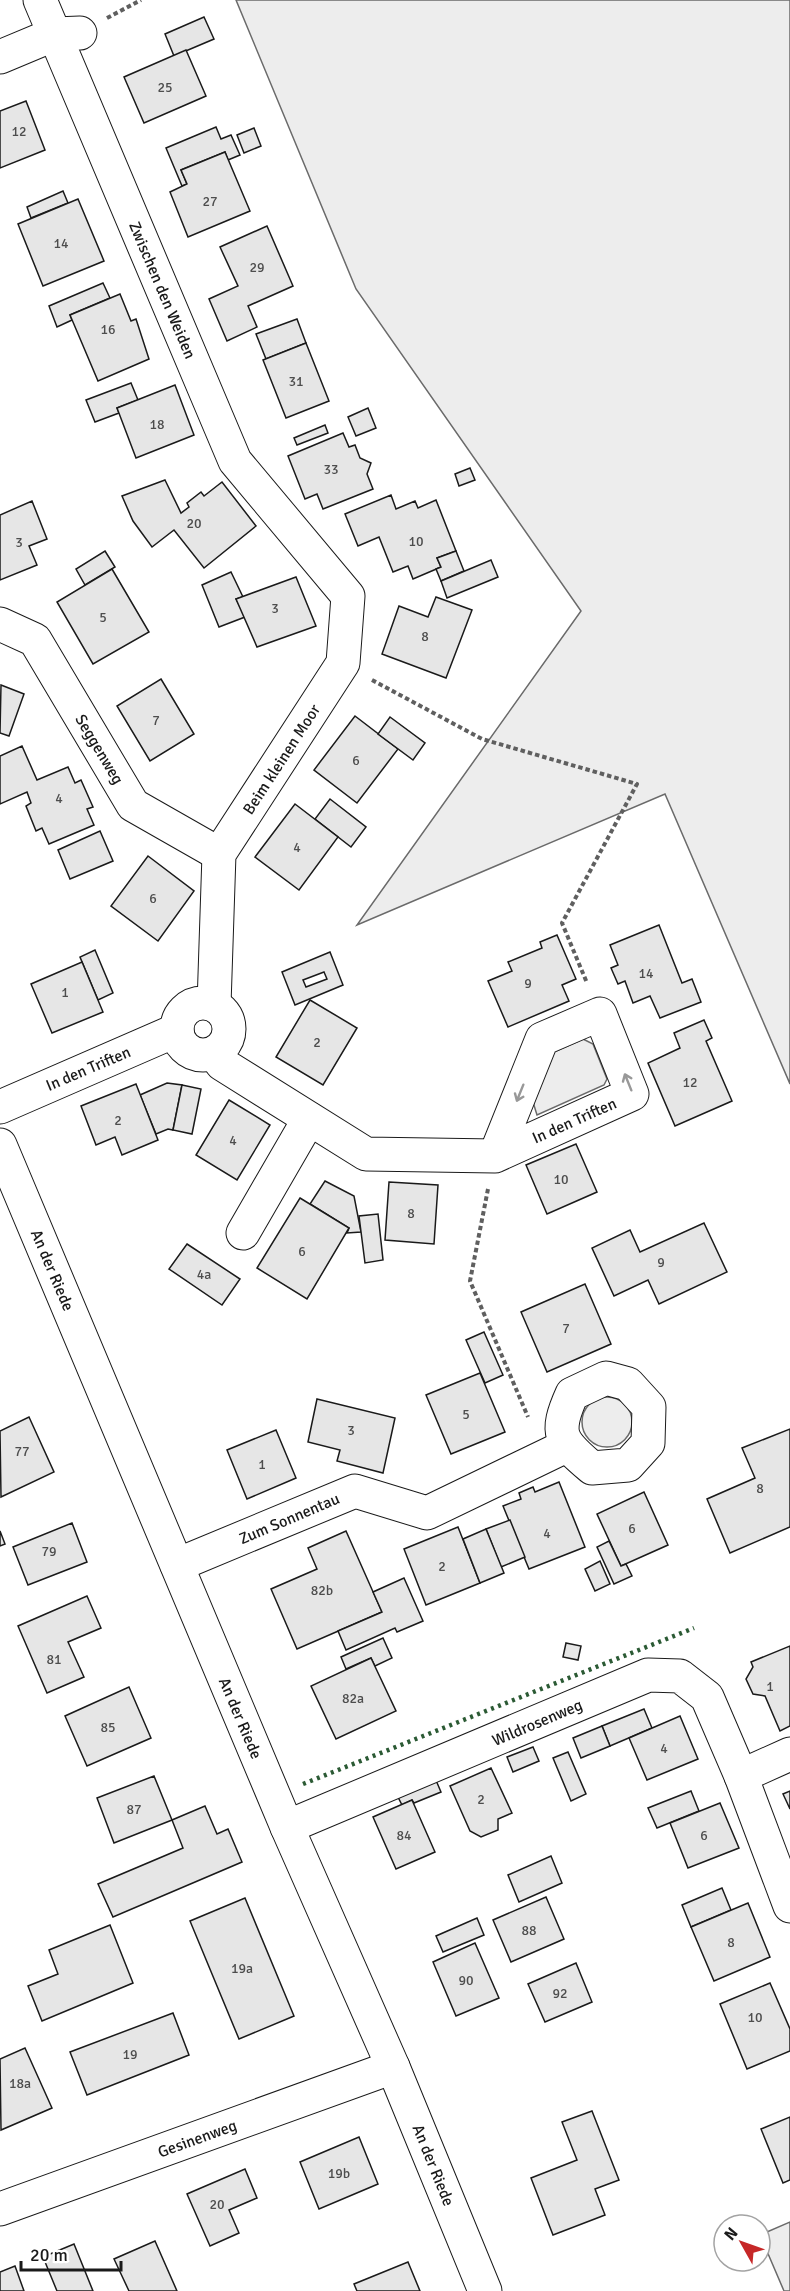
<svg xmlns="http://www.w3.org/2000/svg" width="790" height="2291" font-family="Signika,sans-serif">
<style>
.built{fill:#ededed;stroke:#6a6a6a;stroke-width:1.5}
.building{fill:#e6e6e6;stroke:#1a1a1a;stroke-width:1.5;fill-rule:evenodd}
.lines{fill:none;stroke-linecap:round;stroke-linejoin:round}
.minor-casing{stroke:#1a1a1a;stroke-width:35}
.path{stroke:#5f5f5f;stroke-width:4;stroke-dasharray:4.5 3;stroke-linecap:butt}
.minor{stroke:#fff;stroke-width:33}
.hedge{stroke:#2b5a34;stroke-width:4.5;stroke-dasharray:3 4.5;stroke-linecap:butt}
.oneway{stroke:#989898}
.labels{text-anchor:middle;stroke-width:4.5;stroke-linejoin:round;paint-order:stroke}
.number-label{font-size:14px;fill:#4d4d4d}
.street-label{font-size:16px;fill:#1a1a1a;stroke:#fff}
</style>
<rect width="100%" height="100%" fill="#fff"/>
<g class="built">
<path d="M236,0H790V1084L665,794L357,925L581,611L356,289Z"/>
<path d="M583,1039L593,1044L607,1079L604,1085L537,1115L533,1102L554,1052Z"/>
<circle cx="607" cy="1422" r="25"/>
<path d="M790,2222V2291H784L760,2235Z"/>
</g>
<g class="building">
<path d="M204,17L214,39L174,56L165,34Z"/>
<path d="M186,50L206,96L144,123L124,77Z"/>
<path d="M26,101L45,150L0,168V111Z"/>
<path d="M216,127L221,139L231,135L240,155L228,160L225,152L181,170L187,184L182,186L166,148Z"/>
<path d="M254,128L261,146L244,153L237,135Z"/>
<path d="M225,152L250,211L188,237L170,192L187,184L181,170Z"/>
<path d="M63,191L68,203L31,218L27,207Z"/>
<path d="M78,199L104,261L43,286L18,224Z"/>
<path d="M267,226L293,286L248,306L257,327L227,341L209,299L238,286L220,247Z"/>
<path d="M103,283L110,298L70,315L72,320L57,327L49,306Z"/>
<path d="M120,294L131,321L136,319L149,359L98,381L70,315Z"/>
<path d="M297,319L306,343L266,359L256,334Z"/>
<path d="M306,343L329,401L286,418L263,360Z"/>
<path d="M131,383L138,400L117,408L119,413L95,422L86,400Z"/>
<path d="M175,385L194,435L136,458L117,408Z"/>
<path d="M368,408L376,428L356,436L348,417Z"/>
<path d="M325,425L328,433L297,445L294,438Z"/>
<path d="M343,433L349,447L355,445L360,458L371,463L367,474L373,489L323,509L317,494L305,499L288,456Z"/>
<path d="M470,468L475,480L459,486L455,474Z"/>
<path d="M165,480L181,513L189,507L187,503L201,492L204,496L222,482L256,526L204,568L174,530L152,547L133,521L122,496Z"/>
<path d="M391,495L396,509L415,501L418,508L436,500L456,551L437,558L441,567L413,579L408,566L393,572L379,537L358,546L345,514Z"/>
<path d="M32,501L47,539L29,546L37,565L0,580V515Z"/>
<path d="M105,551L115,567L85,585L76,569Z"/>
<path d="M456,551L464,571L441,581L436,569L441,567L437,558Z"/>
<path d="M491,560L498,577L447,598L441,581Z"/>
<path d="M112,569L149,632L93,664L57,602Z"/>
<path d="M231,572L243,597L236,599L245,617L219,627L202,585Z"/>
<path d="M296,577L316,626L257,647L236,599Z"/>
<path d="M436,597L472,610L446,678L382,654L399,606L428,617Z"/>
<path d="M161,679L194,734L150,761L117,706Z"/>
<path d="M1,685L24,694L9,736L0,733Z"/>
<path d="M355,716L398,749L357,803L314,770Z"/>
<path d="M390,717L425,743L413,760L378,734Z"/>
<path d="M22,746L37,780L68,767L75,783L81,780L93,807L87,809L94,825L49,844L42,828L36,831L26,806L31,803L27,792L0,804V756Z"/>
<path d="M330,799L366,827L351,847L315,819Z"/>
<path d="M295,804L338,837L299,890L255,857Z"/>
<path d="M100,831L113,861L70,879L58,850Z"/>
<path d="M148,856L194,891L158,941L111,906Z"/>
<path d="M659,925L682,983L692,979L701,1002L660,1018L650,996L633,1003L625,981L618,984L611,968L618,965L610,945Z"/>
<path d="M557,935L576,979L562,985L569,1001L508,1027L488,981L512,971L508,962L542,948L540,942Z"/>
<path d="M95,950L113,993L98,1000L80,957Z"/>
<path d="M330,952L343,985L295,1005L282,972ZM324,972L327,979L306,987L303,980Z"/>
<path d="M82,962L103,1012L52,1033L31,984Z"/>
<path d="M310,1000L357,1028L323,1085L276,1057Z"/>
<path d="M704,1020L712,1038L706,1041L732,1101L675,1126L648,1063L680,1048L674,1033Z"/>
<path d="M167,1083L182,1085L173,1130L168,1129L156,1134L140,1095Z"/>
<path d="M136,1084L158,1140L122,1155L115,1137L96,1145L81,1106Z"/>
<path d="M182,1085L201,1089L192,1134L173,1130Z"/>
<path d="M229,1100L270,1125L237,1180L196,1155Z"/>
<path d="M576,1144L597,1192L547,1214L526,1165Z"/>
<path d="M325,1181L354,1196L361,1232L347,1233L349,1228L310,1204Z"/>
<path d="M389,1182L438,1185L434,1244L385,1240Z"/>
<path d="M300,1198L349,1228L307,1299L257,1268Z"/>
<path d="M378,1214L383,1260L365,1263L359,1216Z"/>
<path d="M704,1223L727,1272L659,1304L648,1280L614,1296L592,1248L630,1230L640,1252Z"/>
<path d="M187,1244L240,1279L222,1305L169,1269Z"/>
<path d="M585,1284L611,1344L547,1372L521,1312Z"/>
<path d="M484,1332L503,1375L485,1383L466,1340Z"/>
<path d="M480,1373L505,1432L451,1454L426,1395Z"/>
<path d="M317,1399L395,1418L383,1473L337,1461L340,1450L308,1442Z"/>
<path d="M29,1417L54,1472L1,1497L0,1431Z"/>
<path d="M790,1429V1527L730,1553L707,1499L755,1478L742,1448Z"/>
<path d="M276,1430L296,1478L247,1499L227,1450Z"/>
<path d="M559,1482L585,1547L529,1569L503,1506L521,1499L519,1493L533,1487L535,1492Z"/>
<path d="M644,1492L668,1545L621,1566L597,1514Z"/>
<path d="M510,1520L525,1557L501,1567L486,1529Z"/>
<path d="M72,1523L87,1562L28,1585L13,1547Z"/>
<path d="M458,1527L480,1583L426,1605L404,1549Z"/>
<path d="M486,1529L504,1573L480,1583L463,1539Z"/>
<path d="M0,1531L5,1544L0,1546Z"/>
<path d="M346,1531L382,1612L297,1649L271,1589L317,1569L308,1548Z"/>
<path d="M609,1541L621,1566L626,1564L632,1576L614,1584L597,1547Z"/>
<path d="M600,1561L610,1584L595,1591L585,1569Z"/>
<path d="M404,1578L423,1621L397,1632L395,1628L346,1650L338,1631L382,1612L373,1592Z"/>
<path d="M87,1596L101,1628L68,1642L84,1677L47,1693L18,1626Z"/>
<path d="M383,1638L392,1658L375,1666L371,1658L346,1669L341,1657Z"/>
<path d="M566,1643L581,1646L578,1660L563,1657Z"/>
<path d="M790,1646V1726L780,1731L765,1696L753,1694L746,1679L753,1667L751,1662Z"/>
<path d="M371,1658L396,1711L336,1739L311,1686Z"/>
<path d="M129,1687L151,1738L87,1766L65,1716Z"/>
<path d="M644,1709L652,1728L610,1746L602,1726Z"/>
<path d="M680,1716L698,1759L647,1780L629,1738Z"/>
<path d="M602,1726L610,1746L581,1758L573,1738Z"/>
<path d="M533,1747L539,1761L513,1772L507,1757Z"/>
<path d="M568,1752L586,1794L571,1801L553,1758Z"/>
<path d="M491,1768L512,1813L498,1819V1830L481,1837L470,1831L450,1786Z"/>
<path d="M154,1776L172,1820L114,1843L97,1798Z"/>
<path d="M435,1778L441,1792L414,1803L412,1800L402,1805L397,1795Z"/>
<path d="M691,1791L699,1811L657,1828L648,1808Z"/>
<path d="M790,1791V1809L783,1794Z"/>
<path d="M412,1800L435,1852L396,1869L373,1817Z"/>
<path d="M720,1803L739,1848L688,1868L670,1823Z"/>
<path d="M205,1806L217,1834L228,1829L242,1862L113,1917L98,1884L183,1848L172,1820Z"/>
<path d="M551,1856L562,1883L519,1902L508,1875Z"/>
<path d="M722,1888L731,1910L691,1927L682,1905Z"/>
<path d="M546,1897L564,1939L511,1962L493,1920Z"/>
<path d="M245,1898L294,2016L239,2039L190,1921Z"/>
<path d="M748,1903L770,1957L714,1981L691,1927Z"/>
<path d="M477,1918L484,1935L443,1952L436,1936Z"/>
<path d="M110,1925L133,1983L42,2021L28,1986L58,1974L49,1950Z"/>
<path d="M475,1943L499,1998L456,2016L433,1962Z"/>
<path d="M576,1963L592,2002L545,2022L528,1984Z"/>
<path d="M770,1983L790,2029V2051L747,2069L720,2004Z"/>
<path d="M173,2013L189,2055L87,2095L70,2052Z"/>
<path d="M25,2048L52,2108L1,2130L0,2059Z"/>
<path d="M592,2111L619,2180L595,2189L605,2215L553,2235L531,2178L577,2160L562,2122Z"/>
<path d="M790,2117V2180L783,2183L761,2129Z"/>
<path d="M359,2137L378,2184L319,2209L300,2162Z"/>
<path d="M245,2169L257,2198L229,2210L239,2233L210,2246L187,2194Z"/>
<path d="M155,2241L177,2291H129L114,2259Z"/>
<path d="M74,2244L93,2291H57L43,2257Z"/>
<path d="M408,2262L420,2291H357L354,2284Z"/>
<path d="M15,2266L24,2291H0V2272Z"/>
</g>
<g class="lines">
<defs>
<g id="minor">
<path d="M40,0L235,461L348,596L343,663L219,854L214,1005"/>
<path d="M0,57L55,34L80,33"/>
<path d="M0,624L35,640L133,805L219,854"/>
<circle cx="203" cy="1029" r="26"/>
<path d="M214,1053L222,1064L366,1154L495,1156L632,1094L600,1014L542,1039L495,1156"/>
<path d="M0,1107L177,1030"/>
<path d="M0,1145L287,1827L393,2067L485,2291"/>
<path d="M243,1233L309,1119"/>
<path d="M606,1378L628,1384L649,1407L648,1443L628,1465L592,1468C560,1441 554,1434 572,1394Z"/>
<path d="M177,1565L355,1491L427,1513L566,1446"/>
<path d="M741,1776L790,1754"/>
<path d="M287,1827L648,1675L680,1676L707,1697L741,1776L790,1906"/>
<path d="M0,2209L393,2067"/>
</g>
</defs>
<use href="#minor" class="minor-casing"/>
<g class="path">
<path d="M107,18L141,0"/>
<path d="M372,680L482,739L637,784L562,923L587,983"/>
<path d="M488,1189L470,1281L528,1417"/>
</g>
<use href="#minor" class="minor"/>
<path class="hedge" d="M303,1784L694,1628"/>
</g>
<defs><path id="oneway-shaft" d="M-6 0H5M1.5-3L5.5 0L1.5 3" fill="none" stroke-width="1.6" stroke-linecap="round" stroke-linejoin="round" transform="scale(1.5)"/></defs>
<g class="oneway">
<use href="#oneway-shaft" transform="translate(628 1082) rotate(-112)"/>
<use href="#oneway-shaft" transform="translate(520 1093) rotate(112)"/>
</g>
<g class="labels">
<g class="number-label">
<text x="165" y="92">25</text>
<text x="19" y="136">12</text>
<text x="210" y="206">27</text>
<text x="61" y="248">14</text>
<text x="257" y="272">29</text>
<text x="108" y="334">16</text>
<text x="296" y="386">31</text>
<text x="157" y="429">18</text>
<text x="331" y="474">33</text>
<text x="194" y="528">20</text>
<text x="416" y="546">10</text>
<text x="19" y="547">3</text>
<text x="275" y="613">3</text>
<text x="103" y="622">5</text>
<text x="425" y="641">8</text>
<text x="156" y="725">7</text>
<text x="356" y="765">6</text>
<text x="59" y="803">4</text>
<text x="297" y="852">4</text>
<text x="153" y="903">6</text>
<text x="646" y="978">14</text>
<text x="528" y="988">9</text>
<text x="65" y="997">1</text>
<text x="317" y="1047">2</text>
<text x="690" y="1087">12</text>
<text x="118" y="1125">2</text>
<text x="233" y="1145">4</text>
<text x="561" y="1184">10</text>
<text x="411" y="1218">8</text>
<text x="302" y="1256">6</text>
<text x="661" y="1267">9</text>
<text x="204" y="1279">4a</text>
<text x="566" y="1333">7</text>
<text x="466" y="1419">5</text>
<text x="351" y="1435">3</text>
<text x="22" y="1456">77</text>
<text x="262" y="1469">1</text>
<text x="760" y="1493">8</text>
<text x="632" y="1533">6</text>
<text x="547" y="1538">4</text>
<text x="49" y="1556">79</text>
<text x="442" y="1571">2</text>
<text x="322" y="1595">82b</text>
<text x="54" y="1664">81</text>
<text x="770" y="1691">1</text>
<text x="353" y="1703">82a</text>
<text x="108" y="1732">85</text>
<text x="664" y="1753">4</text>
<text x="481" y="1804">2</text>
<text x="134" y="1814">87</text>
<text x="404" y="1840">84</text>
<text x="704" y="1840">6</text>
<text x="529" y="1935">88</text>
<text x="731" y="1947">8</text>
<text x="242" y="1973">19a</text>
<text x="466" y="1985">90</text>
<text x="560" y="1998">92</text>
<text x="755" y="2022">10</text>
<text x="130" y="2059">19</text>
<text x="20" y="2088">18a</text>
<text x="339" y="2178">19b</text>
<text x="217" y="2209">20</text>
</g>
<g class="street-label">
<text transform="translate(163 290) rotate(67)" y="6">Zwischen den Weiden</text>
<text transform="translate(100 749) rotate(59)" y="6">Seggenweg</text>
<text transform="translate(281 759) rotate(-57)" y="6">Beim kleinen Moor</text>
<text transform="translate(88 1068) rotate(-23)" y="6">In den Triften</text>
<text transform="translate(574 1120) rotate(-24)" y="6">In den Triften</text>
<text transform="translate(53 1270) rotate(67)" y="6">An der Riede</text>
<text transform="translate(289 1518) rotate(-23)" y="6">Zum Sonnentau</text>
<text transform="translate(241 1718) rotate(67)" y="6">An der Riede</text>
<text transform="translate(537 1722) rotate(-23)" y="6">Wildrosenweg</text>
<text transform="translate(197 2138) rotate(-20)" y="6">Gesinenweg</text>
<text transform="translate(434 2165) rotate(68)" y="6">An der Riede</text>
</g>
</g>
<g transform="translate(742 2243) rotate(310)"><circle r="28" fill="#ffffff" stroke="#a3a3a3" stroke-width="1.5"/>
<path d="M0-4.5L10 22L0 15L-10 22Z" fill="#c62828"/>
<text y="-9" font-size="16" font-weight="bold" text-anchor="middle" fill="#1a1a1a">N</text>
</g>
<path d="M21 2261v9h100v-9" fill="none" stroke="#1a1a1a" stroke-width="3"/>
<text x="30" y="2261" font-size="18" fill="#1a1a1a" stroke="#ffffff" stroke-width="4.5" paint-order="stroke">20 m</text>
</svg>
